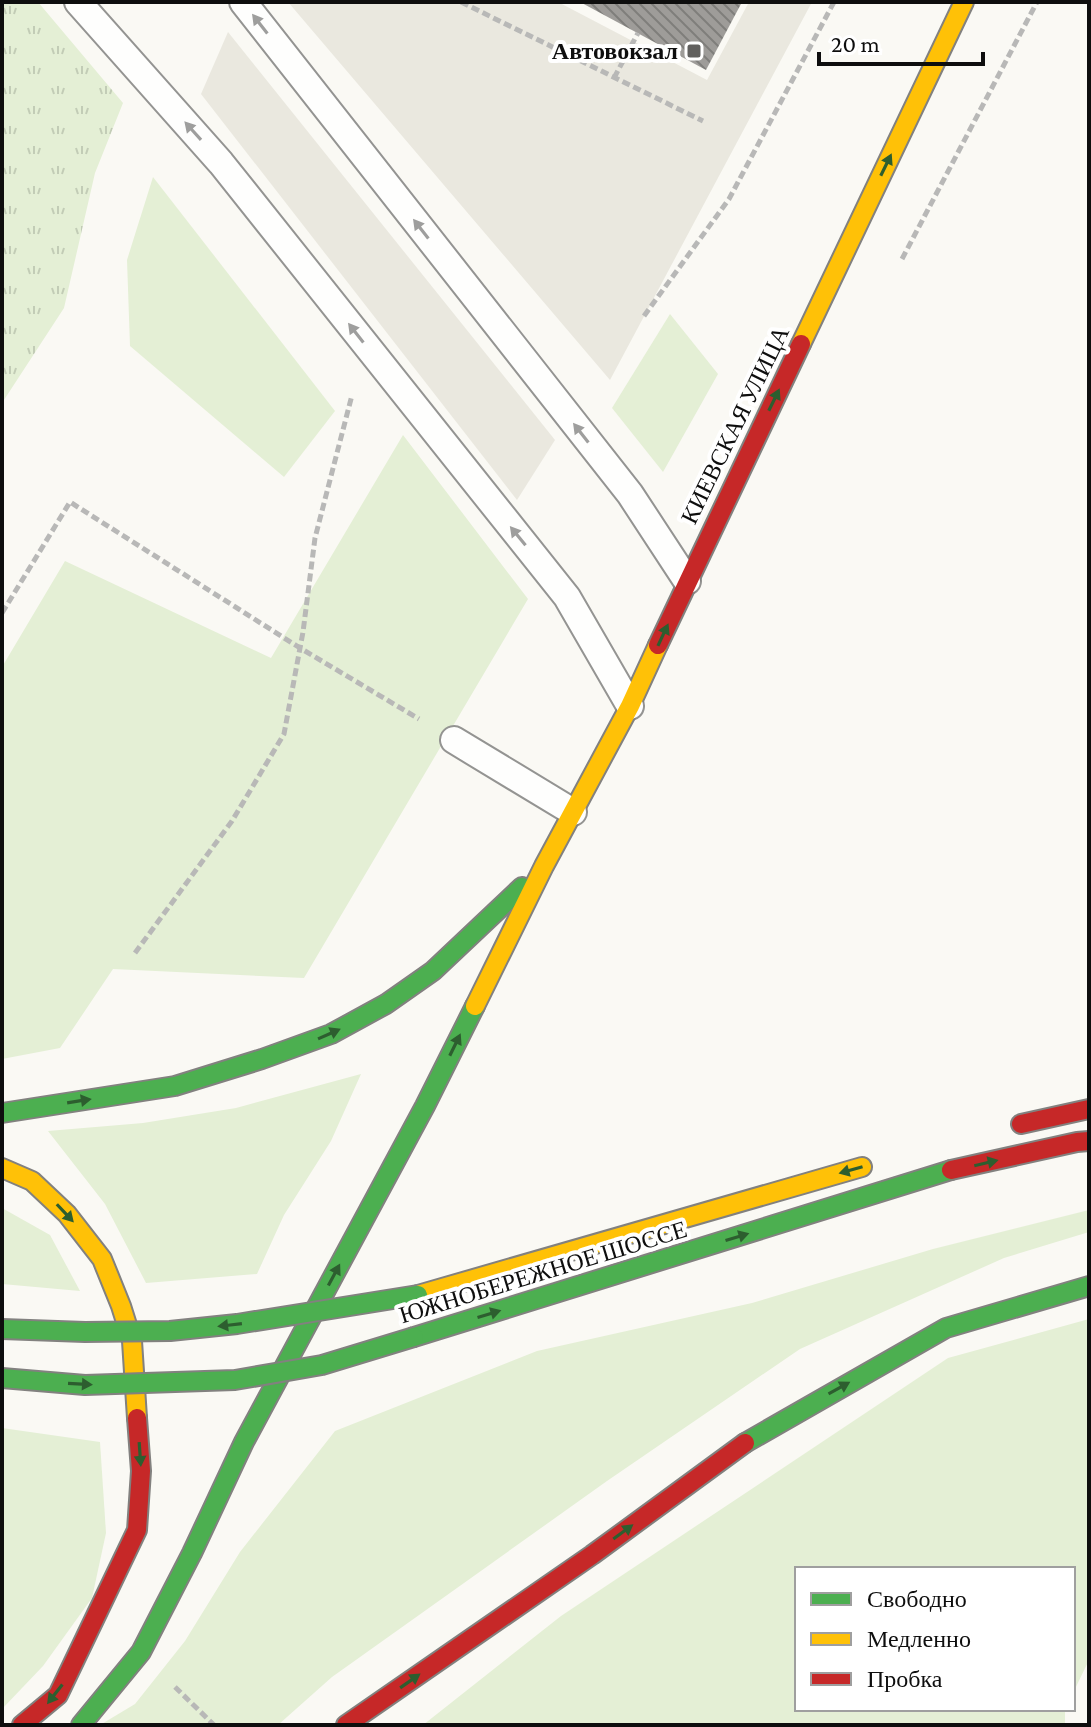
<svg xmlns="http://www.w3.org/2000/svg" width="1091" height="1727" font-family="'Crimson Pro',serif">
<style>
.grass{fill:#e4efd5}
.park{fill:url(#park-tufts)}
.plaza{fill:#eae8df}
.building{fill:url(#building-back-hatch)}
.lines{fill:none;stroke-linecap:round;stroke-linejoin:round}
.lane-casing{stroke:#949492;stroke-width:30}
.fast-casing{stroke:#82817f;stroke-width:22}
.slow-casing{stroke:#82817f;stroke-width:22}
.jam-casing{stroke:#82817f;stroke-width:22}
.path{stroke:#b8b8b7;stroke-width:5;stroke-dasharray:8 4;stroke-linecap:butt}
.lane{stroke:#fefefd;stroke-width:26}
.fast{stroke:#4caf50;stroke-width:18}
.slow{stroke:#ffc107;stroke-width:18}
.jam{stroke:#c62828;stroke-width:18}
.fast-bridge-casing{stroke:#82817f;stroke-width:22;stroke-linecap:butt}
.fast-bridge{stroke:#4caf50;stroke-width:18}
.oneway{fill:#9e9e9d}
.oneway2{fill:#2d5e2f}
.poi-dot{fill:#61605e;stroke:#fff;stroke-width:3}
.labels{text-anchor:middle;stroke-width:8;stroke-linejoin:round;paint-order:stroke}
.poi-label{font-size:24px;font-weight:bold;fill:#0e0e0e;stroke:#fff;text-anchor:end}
.street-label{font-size:24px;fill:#0e0e0e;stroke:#fff}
</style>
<defs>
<pattern id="park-tufts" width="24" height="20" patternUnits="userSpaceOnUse" patternTransform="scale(2)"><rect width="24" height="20" fill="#e4efd5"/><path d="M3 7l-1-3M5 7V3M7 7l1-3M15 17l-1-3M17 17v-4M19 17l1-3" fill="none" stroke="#c2ccb6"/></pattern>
<pattern id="building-back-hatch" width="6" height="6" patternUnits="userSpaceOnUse" patternTransform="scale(2)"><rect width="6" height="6" fill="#9e9c99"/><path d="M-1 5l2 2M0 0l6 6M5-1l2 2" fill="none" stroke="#7f7e7b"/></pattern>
</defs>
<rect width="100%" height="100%" fill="#faf9f4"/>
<g class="grass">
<path d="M153,177L335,411L284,477L130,346L127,260Z"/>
<path d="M670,314L718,374L663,472L612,408Z"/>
<path d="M403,435L528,599L304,978L113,969L60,1048L2,1059V667L65,561L271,658Z"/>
<path d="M361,1074L331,1141L284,1215L257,1274L146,1283L105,1204L48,1131L143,1123L236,1108Z"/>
<path d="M2,1208L50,1235L80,1291L2,1284Z"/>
<path d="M1089,1210V1232L1004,1258L800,1349L607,1481L332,1677L278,1725H100L135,1704L185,1641L240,1552L335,1431L537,1351L752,1303L933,1249Z"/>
<path d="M1089,1319V1660L1073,1693V1569H797V1709H1065V1725H423L561,1616L948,1358Z"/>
<path d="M2,1428L100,1442L106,1533L92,1598L43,1666L2,1709Z"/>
</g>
<path class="park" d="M2,2H38L123,103L95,173L64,308L2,403Z"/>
<g class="plaza">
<path d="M288,2H558L707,80L749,2H812L610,380Z"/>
<path d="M228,32L555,440L517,500L201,94Z"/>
</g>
<path class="building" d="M580,2H742L706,70Z"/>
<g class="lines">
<defs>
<g id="lane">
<path d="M78,2L221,163L567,597L630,706"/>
<path d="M243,2L630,494L687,581"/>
<path d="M454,740L573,812"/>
</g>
<g id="fast">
<path d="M2,1113L175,1086L262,1059L331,1034L386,1004L433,971L522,887"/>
<path d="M414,1337L951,1170"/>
<path d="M745,1443L946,1328L1089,1286"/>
<path d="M81,1725L141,1652L192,1553L244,1442L425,1106L475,1006"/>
</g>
<g id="slow">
<path d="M801,344L964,2"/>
<path d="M475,1006L544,866L630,706L658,645"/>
<path d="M2,1168L32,1181L67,1214L102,1259L121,1306L132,1341L137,1418"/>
<path d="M418,1295L862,1167"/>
</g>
<g id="jam">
<path d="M658,645L801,344"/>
<path d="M1021,1124L1089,1109"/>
<path d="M951,1170L1077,1142L1089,1141"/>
<path d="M22,1725L58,1695L137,1530L141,1471L137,1418"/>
<path d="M346,1725L592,1555L745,1443"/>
</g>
</defs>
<use href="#lane" class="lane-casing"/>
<use href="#fast" class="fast-casing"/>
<use href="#slow" class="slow-casing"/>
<use href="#jam" class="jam-casing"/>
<g class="path">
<path d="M461,2L703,121"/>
<path d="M614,78L638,33"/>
<path d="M902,259L1037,2"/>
<path d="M644,316L729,199L834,2"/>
<path d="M2,613L70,502L300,648L419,719"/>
<path d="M135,953L232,821L284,734L303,632L315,538L352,395"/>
<path d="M175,1687L214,1725"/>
</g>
<use href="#lane" class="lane"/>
<use href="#fast" class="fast"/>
<use href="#slow" class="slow"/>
<use href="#jam" class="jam"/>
<defs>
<g id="fast-bridge">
<path d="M2,1329L85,1332L170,1331L237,1324L418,1295"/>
<path d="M2,1378L85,1385L235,1380L322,1365L414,1337"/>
</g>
</defs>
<use href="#fast-bridge" class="fast-bridge-casing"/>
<use href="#fast-bridge" class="fast-bridge"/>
</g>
<defs><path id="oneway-solid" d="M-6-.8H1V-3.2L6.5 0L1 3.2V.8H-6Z" transform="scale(2)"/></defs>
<g class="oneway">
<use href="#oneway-solid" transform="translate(260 24) rotate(-128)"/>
<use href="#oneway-solid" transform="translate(193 131) rotate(-132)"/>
<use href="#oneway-solid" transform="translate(421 229) rotate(-128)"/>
<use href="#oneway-solid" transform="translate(356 333) rotate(-128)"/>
<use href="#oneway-solid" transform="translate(581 433) rotate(-128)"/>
<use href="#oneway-solid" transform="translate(518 536) rotate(-129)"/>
</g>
<g class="oneway2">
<use href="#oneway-solid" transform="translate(886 165) rotate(-64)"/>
<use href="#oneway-solid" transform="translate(774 400) rotate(-64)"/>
<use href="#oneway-solid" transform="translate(663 635) rotate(-65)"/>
<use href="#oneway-solid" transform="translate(329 1034) rotate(-24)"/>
<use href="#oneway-solid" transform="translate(455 1045) rotate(-64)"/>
<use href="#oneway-solid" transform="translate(79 1101) rotate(-9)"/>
<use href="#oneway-solid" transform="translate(986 1163) rotate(-13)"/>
<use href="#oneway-solid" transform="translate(851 1170) rotate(164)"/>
<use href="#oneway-solid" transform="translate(65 1213) rotate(47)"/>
<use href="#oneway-solid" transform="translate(737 1237) rotate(-17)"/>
<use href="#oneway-solid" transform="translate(334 1275) rotate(-62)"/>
<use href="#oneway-solid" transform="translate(489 1314) rotate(-17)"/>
<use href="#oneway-solid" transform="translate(230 1325) rotate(173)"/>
<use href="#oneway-solid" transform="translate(80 1384) rotate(3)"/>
<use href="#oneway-solid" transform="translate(839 1388) rotate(-29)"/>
<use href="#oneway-solid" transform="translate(140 1454) rotate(86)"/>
<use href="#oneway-solid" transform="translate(623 1532) rotate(-36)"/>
<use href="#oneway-solid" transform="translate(410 1681) rotate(-35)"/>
<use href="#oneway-solid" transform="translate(55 1694) rotate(128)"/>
</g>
<rect class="poi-dot" x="686" y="43" width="16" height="16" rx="4"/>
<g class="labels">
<g class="poi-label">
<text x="678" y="59">Автовокзал</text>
</g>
<g class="street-label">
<text transform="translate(735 425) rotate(-64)" y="8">КИЕВСКАЯ УЛИЦА</text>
<text transform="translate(543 1272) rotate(-17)" y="8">ЮЖНОБЕРЕЖНОЕ ШОССЕ</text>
</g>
</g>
<rect width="1091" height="1727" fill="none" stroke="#0e0e0e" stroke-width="8"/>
<rect x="795" y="1567" width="280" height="144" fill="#ffffff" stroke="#9f9f9f" stroke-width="2"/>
<rect x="811" y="1593" width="40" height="12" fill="#4caf50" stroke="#9f9f9f" stroke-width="2"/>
<text x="867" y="1607" font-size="24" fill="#0e0e0e">Свободно</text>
<rect x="811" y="1633" width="40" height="12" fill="#ffc107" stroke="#9f9f9f" stroke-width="2"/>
<text x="867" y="1647" font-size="24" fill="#0e0e0e">Медленно</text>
<rect x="811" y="1673" width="40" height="12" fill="#c62828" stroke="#9f9f9f" stroke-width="2"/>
<text x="867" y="1687" font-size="24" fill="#0e0e0e">Пробка</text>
<path d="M819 52v12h164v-12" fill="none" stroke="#0e0e0e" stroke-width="4"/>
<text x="831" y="52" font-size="24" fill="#0e0e0e" stroke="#ffffff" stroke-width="6" paint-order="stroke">20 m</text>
</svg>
